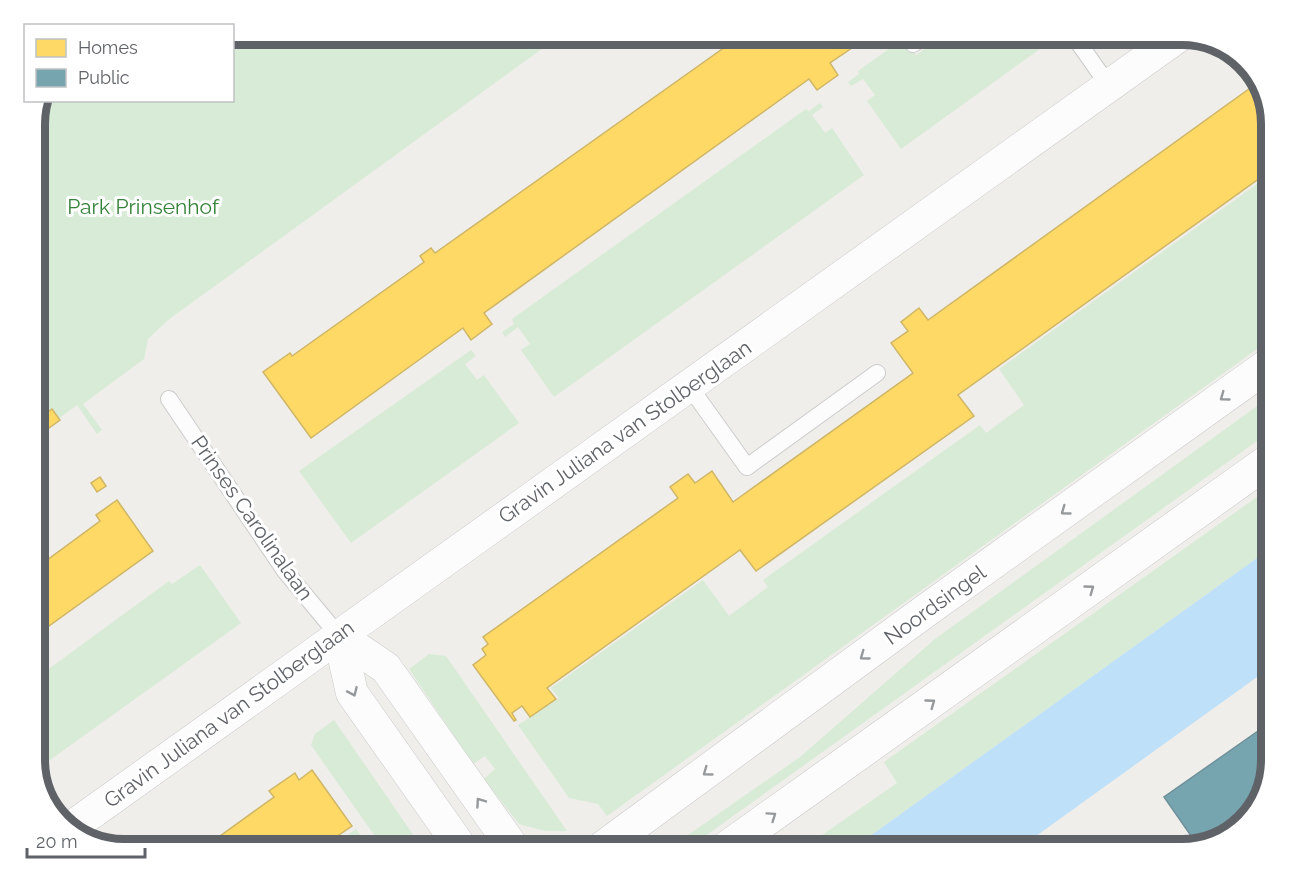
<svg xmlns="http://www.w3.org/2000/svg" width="1306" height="884" font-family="Raleway,sans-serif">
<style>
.green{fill:#d8ebd6}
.water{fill:#bfe0f9}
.homes{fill:#ffd966;stroke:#cfb667;stroke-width:1.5}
.public{fill:#76a5af;stroke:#6f919a;stroke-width:1.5}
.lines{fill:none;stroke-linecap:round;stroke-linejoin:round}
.lane-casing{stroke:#cbcccc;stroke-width:18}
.street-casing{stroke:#cbcccc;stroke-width:33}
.secondary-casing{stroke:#cacacb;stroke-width:34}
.lane{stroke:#fdfcfc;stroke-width:16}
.street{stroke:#fdfcfc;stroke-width:32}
.secondary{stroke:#fdfcfc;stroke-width:33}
.oneway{stroke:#96999c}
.labels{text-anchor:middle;stroke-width:6;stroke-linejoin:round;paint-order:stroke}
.park-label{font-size:21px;fill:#348238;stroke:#fff}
.street-label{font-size:21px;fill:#5f6368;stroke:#fff}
.rim{fill:none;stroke:#5f6368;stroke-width:8}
</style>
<rect width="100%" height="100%" fill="#efeeea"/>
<g class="green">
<path d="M233,35H561L168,320L148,339L144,359L83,404L102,430L97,434L77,405L35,436V119L43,101L232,100Z"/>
<path d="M945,35L1058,36L901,149L867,101L875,95L863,79L851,86L848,82L859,74L858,71L904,38L916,55Z"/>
<path d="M820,103L823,107L812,115L825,133L832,128L864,175L554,397L521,350L530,344L518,327L505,337L502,332L514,324L512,319L806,109L809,111Z"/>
<path d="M1271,174V339L607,816L598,804L569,798L518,725L559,698L551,688L703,580L729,616L768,587L763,580L980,425L986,433L1024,405L999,369Z"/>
<path d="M471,350L476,356L465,364L477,380L484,375L519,423L351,543L299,471Z"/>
<path d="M1271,396V431L687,849H668L800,757L935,639Z"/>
<path d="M1271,487V548L852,849H802L897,783L884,762Z"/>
<path d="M200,565L241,623L36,770L35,679L169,581L172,584Z"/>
<path d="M429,654L446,656L567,831H545L519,824L484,779L495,769L485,756L473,764L409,669Z"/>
<path d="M334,720L423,849H384L311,745L315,734Z"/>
<path d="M356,829L371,849H327Z"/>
</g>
<path class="water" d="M1271,548V667L1018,849H852Z"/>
<g class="homes">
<path d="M742,35H871L830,63L838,75L817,90L809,79L484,313L492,324L471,340L463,328L311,438L263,372L290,353L292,356L424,262L420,256L431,248L435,253Z"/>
<path d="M1260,81L1271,124V170L958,395L974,416L756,571L740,550L547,688L556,699L530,717L522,706L512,713L516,720L514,721L473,665L486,655L482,649L488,644L483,637L678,498L670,487L688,474L695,483L712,471L733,502L740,497L913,373L891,343L908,331L901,322L919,308L928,320Z"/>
<path d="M52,409L60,420L42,433L35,421Z"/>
<path d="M100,477L106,486L97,492L91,483Z"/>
<path d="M117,500L153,551L35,636V569L100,521L96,515Z"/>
<path d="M312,770L352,826L339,835L319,849H202L274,797L269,791L295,773L299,780Z"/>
</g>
<path class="public" d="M1271,722V760L1256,810L1222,840L1198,846L1164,797Z"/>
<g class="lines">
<defs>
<g id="lane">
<path d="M1073,35L1109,86"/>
<path d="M913,44L927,35"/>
<path d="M689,386L747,467L877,373"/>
<path d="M169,399L285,571L339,636"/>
</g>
<g id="street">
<path d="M339,636L386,668L514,849"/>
<path d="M339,636L352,693L462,849"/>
<path d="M69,829L1180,35"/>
</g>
<g id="secondary">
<path d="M601,849L928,609L1271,363"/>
<path d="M725,849L1271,459"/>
</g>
</defs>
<use href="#lane" class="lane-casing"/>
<use href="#street" class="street-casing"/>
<use href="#secondary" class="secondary-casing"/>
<use href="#lane" class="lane"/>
<use href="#street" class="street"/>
<use href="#secondary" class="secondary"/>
</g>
<defs><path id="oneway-chevron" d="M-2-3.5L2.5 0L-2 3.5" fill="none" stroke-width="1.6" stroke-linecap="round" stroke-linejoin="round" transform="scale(1.5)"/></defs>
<g class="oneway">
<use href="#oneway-chevron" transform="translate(1224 397) rotate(144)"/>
<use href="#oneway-chevron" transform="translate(1065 511) rotate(144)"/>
<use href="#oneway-chevron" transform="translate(1090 589) rotate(-36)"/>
<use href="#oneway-chevron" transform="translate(864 656) rotate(144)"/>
<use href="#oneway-chevron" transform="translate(353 692) rotate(66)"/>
<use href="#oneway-chevron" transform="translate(931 703) rotate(-36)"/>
<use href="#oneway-chevron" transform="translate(707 772) rotate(144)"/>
<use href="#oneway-chevron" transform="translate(480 802) rotate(-125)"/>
<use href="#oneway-chevron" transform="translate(772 816) rotate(-35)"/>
</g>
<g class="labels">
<g class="park-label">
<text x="143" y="214">Park Prinsenhof</text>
</g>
<g class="street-label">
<text transform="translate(625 432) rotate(-35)" y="7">Gravin Juliana van Stolberglaan</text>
<text transform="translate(252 518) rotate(55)" y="7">Prinses Carolinalaan</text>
<text transform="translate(935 605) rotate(-36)" y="7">Noordsingel</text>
<text transform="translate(229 714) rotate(-36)" y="7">Gravin Juliana van Stolberglaan</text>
</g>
</g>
<path d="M0 0H1306V884H0ZM124 45H1182A79 79 0 0 1 1261 124V760A79 79 0 0 1 1182 839H124A79 79 0 0 1 45 760V124A79 79 0 0 1 124 45Z" fill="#fff" fill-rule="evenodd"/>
<path class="rim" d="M124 45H1182A79 79 0 0 1 1261 124V760A79 79 0 0 1 1182 839H124A79 79 0 0 1 45 760V124A79 79 0 0 1 124 45Z"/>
<rect x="24" y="24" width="210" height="78" fill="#ffffff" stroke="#bfc1c3" stroke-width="1.5"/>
<rect x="36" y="39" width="30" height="18" fill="#ffd966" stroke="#bfc1c3" stroke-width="1.5"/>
<text x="78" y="54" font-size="18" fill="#5f6368">Homes</text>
<rect x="36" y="69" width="30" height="18" fill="#76a5af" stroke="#bfc1c3" stroke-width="1.5"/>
<text x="78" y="84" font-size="18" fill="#5f6368">Public</text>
<path d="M27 848v9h118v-9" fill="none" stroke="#5f6368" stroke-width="3"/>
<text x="36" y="848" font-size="18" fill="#5f6368" stroke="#ffffff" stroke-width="4.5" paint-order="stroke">20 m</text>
</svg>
